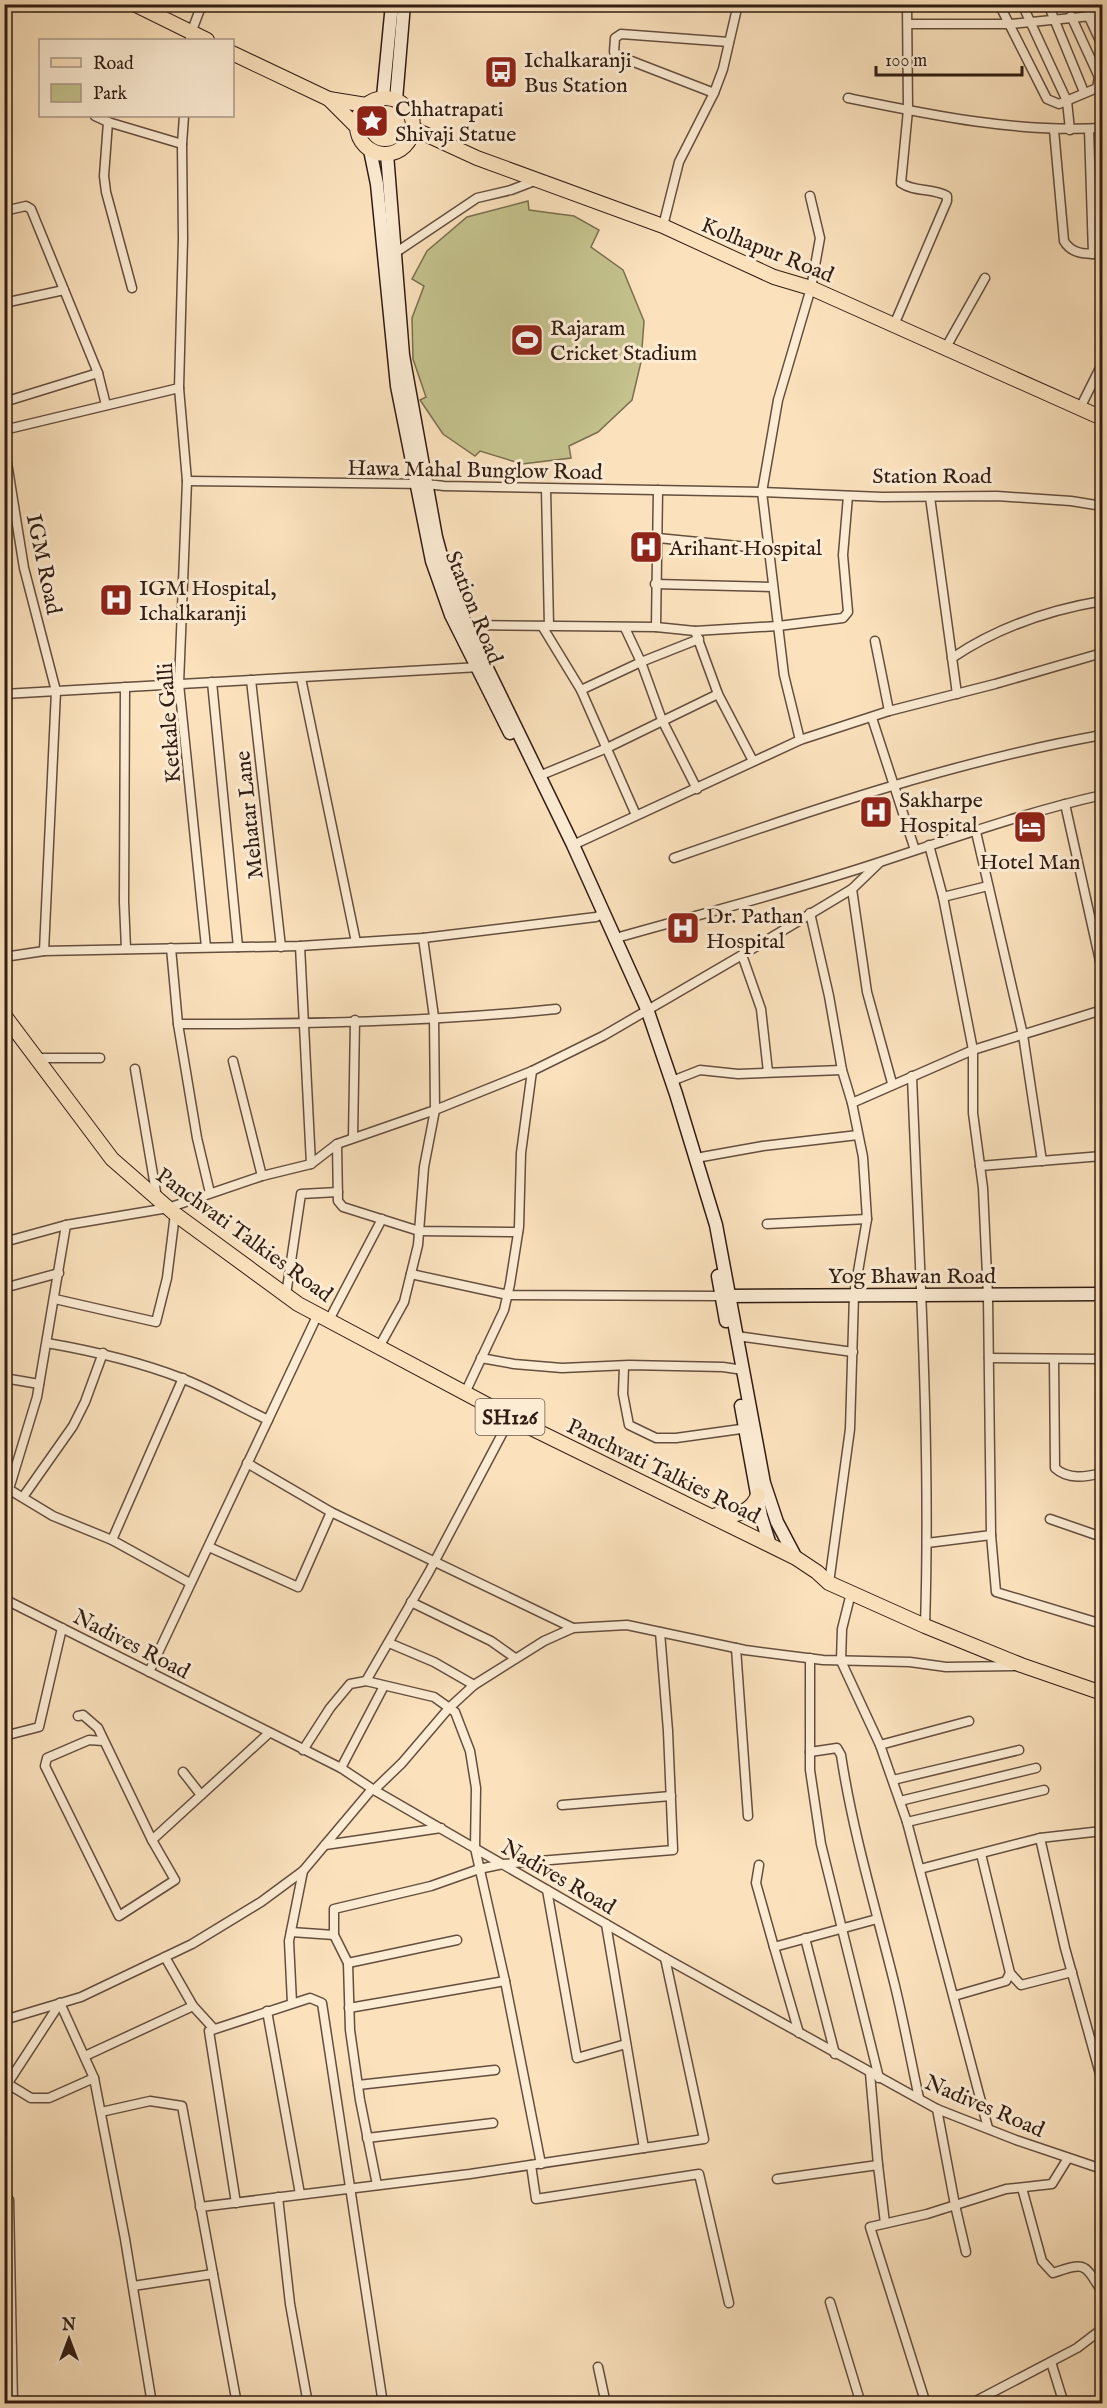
<svg xmlns="http://www.w3.org/2000/svg" width="1107" height="2408" font-family="'IM FELL English',serif">
<style>
.green{fill:#c4c28d;stroke:#7a6f50;stroke-width:1.5}
.lines{fill:none;stroke-linecap:round;stroke-linejoin:round}
.street-casing{stroke:#644e3e;stroke-width:11}
.secondary-casing{stroke:#311c13;stroke-width:15}
.primary-casing{stroke:#311c13;stroke-width:16}
.street{stroke:#fcecd4;stroke-width:8}
.secondary{stroke:#fcecd4;stroke-width:12}
.primary{stroke:#fbe2bd;stroke-width:14}
.labels{text-anchor:middle;stroke-width:6;stroke-linejoin:round;paint-order:stroke}
.shield{fill:#fcecd4;stroke:#6e5a4d;stroke-width:1.5}
.shield-label{font-size:21px;font-weight:bold;fill:#311c13}
.poi-label{font-size:22px;fill:#311c13;stroke:#fcecd4;text-anchor:start}
.street-label{font-size:22px;fill:#311c13;stroke:#fcecd4}
</style>
<rect width="100%" height="100%" fill="#fbe2bd"/>
<filter id="stains"><feTurbulence type="fractalNoise" baseFrequency=".00333" numOctaves="4"/><feColorMatrix values="0 0 0 0 .2 0 0 0 0 .09 0 0 0 0 .02 0 0 0 .5 -.17"/></filter>
<radialGradient id="worn" r=".72"><stop offset=".6" stop-color="#630" stop-opacity="0"/><stop offset="1" stop-color="#630" stop-opacity=".3"/></radialGradient>
<path class="green" d="M528,201L529,210L574,216L599,230L591,247L623,270L644,321L641,362L632,400L598,432L569,446L571,458L522,464L480,451L475,456L443,434L420,400L426,397L413,359L412,318L424,286L412,279L427,251L467,217Z"/>
<g class="lines">
<defs>
<g id="street">
<path d="M999,4L1047,99L1059,104L1097,88L1099,77L1071,16"/>
<path d="M1022,4L1067,101L1070,130"/>
<path d="M1048,4L1084,92"/>
<path d="M1088,15L1102,45"/>
<path d="M908,24H1011L1102,15"/>
<path d="M190,40L191,33L202,4"/>
<path d="M714,93L621,57L614,52L615,38L621,34L729,42"/>
<path d="M848,98C931,115 1017,133 1102,128"/>
<path d="M95,116L108,122L182,144"/>
<path d="M108,122L104,176L106,192L132,288"/>
<path d="M1089,129L1093,254"/>
<path d="M1054,130L1064,241C1072,255 1087,254 1102,254"/>
<path d="M4,211L26,206L31,209L98,373L106,405"/>
<path d="M663,226L679,162L714,93L723,69L738,4"/>
<path d="M395,253L477,198L511,190L537,180"/>
<path d="M4,303L64,290"/>
<path d="M894,325L947,201V196C933,188 914,192 901,183L908,110L907,4"/>
<path d="M945,349L985,278"/>
<path d="M179,388L187,481L179,684L206,947"/>
<path d="M4,402L98,373"/>
<path d="M1080,408L1102,364"/>
<path d="M4,430L179,388L183,239L182,144L184,116"/>
<path d="M4,444L24,568L56,691L44,951"/>
<path d="M187,481L427,484L444,486L762,492L882,497L997,496L1071,501L1102,506"/>
<path d="M546,489L549,626"/>
<path d="M930,497L957,694"/>
<path d="M658,538L768,549"/>
<path d="M655,584L773,587"/>
<path d="M466,625L656,627L695,631L778,626L843,618L848,612L843,555L848,496"/>
<path d="M542,626L581,690L636,815"/>
<path d="M656,627L658,490"/>
<path d="M625,628L641,662L662,720L697,789"/>
<path d="M695,631L718,694L753,761"/>
<path d="M875,641L889,711"/>
<path d="M952,658C998,627 1048,610 1102,601"/>
<path d="M301,678L356,942"/>
<path d="M251,680L281,947"/>
<path d="M212,682L238,947"/>
<path d="M125,687L124,902L126,949"/>
<path d="M581,690L641,662L699,639"/>
<path d="M4,694L480,667"/>
<path d="M872,718L915,850"/>
<path d="M800,740L784,675L762,492L778,400L811,288L820,238L810,196"/>
<path d="M539,776L607,748L718,694"/>
<path d="M1065,804L1102,970"/>
<path d="M976,832L1023,1035L1042,1161"/>
<path d="M573,845L800,740L889,711L995,684L1102,653"/>
<path d="M674,858C814,809 956,761 1102,735"/>
<path d="M852,889L867,992L892,1083"/>
<path d="M943,897L988,886"/>
<path d="M810,913L829,996L842,1070L852,1103L863,1157L867,1219L854,1295L850,1429L829,1583"/>
<path d="M616,938C704,913 793,891 880,862C953,838 1027,812 1102,795"/>
<path d="M300,946L311,1164"/>
<path d="M171,948L178,1024"/>
<path d="M742,955L761,1009L768,1072"/>
<path d="M4,957L44,951L300,946L423,938L596,917L604,913"/>
<path d="M37,1058H100"/>
<path d="M233,1061L262,1176"/>
<path d="M135,1069L157,1198"/>
<path d="M912,1076C919,1259 931,1443 925,1626"/>
<path d="M672,1081L700,1070L738,1074L842,1070"/>
<path d="M852,1103L973,1050L1102,1010"/>
<path d="M353,1138L355,1020"/>
<path d="M337,1144L338,1201L343,1207L419,1231L518,1232"/>
<path d="M696,1158L763,1146L858,1135"/>
<path d="M980,1166L1102,1156"/>
<path d="M210,1193L197,1138L178,1024C304,1024 431,1022 556,1009"/>
<path d="M767,1224L867,1219"/>
<path d="M4,1242L66,1225L168,1208L262,1176L311,1164L337,1144L435,1110L532,1071L603,1036L742,955L852,889L879,863"/>
<path d="M411,1274L508,1295L721,1296"/>
<path d="M4,1288L59,1273"/>
<path d="M286,1295L301,1194L338,1192"/>
<path d="M55,1299L156,1322L167,1278L175,1214"/>
<path d="M329,1320L382,1219"/>
<path d="M737,1336L853,1352"/>
<path d="M47,1343C93,1351 137,1361 181,1378C210,1389 239,1406 268,1420"/>
<path d="M379,1347L404,1302L418,1245L424,1167L435,1110L434,1017L423,938"/>
<path d="M481,1358L514,1364L562,1368L629,1365L723,1367L743,1370"/>
<path d="M989,1358L1102,1359"/>
<path d="M1054,1359L1055,1468C1068,1480 1086,1477 1102,1473"/>
<path d="M624,1366L623,1394L629,1425L656,1438H676L748,1428"/>
<path d="M4,1378L39,1384"/>
<path d="M465,1393L504,1310L510,1284L519,1227L521,1153L532,1071"/>
<path d="M247,1463L331,1512"/>
<path d="M5,1487L53,1516L112,1540L190,1583"/>
<path d="M9,1489L37,1397L66,1225"/>
<path d="M23,1497L73,1426L85,1402L103,1353"/>
<path d="M1050,1519L1102,1537"/>
<path d="M991,1535L996,1592L1102,1624"/>
<path d="M112,1540L183,1378"/>
<path d="M927,1543L991,1535L988,1297L983,1188L973,1113V1050L943,897L929,845"/>
<path d="M209,1547L298,1587L331,1512L573,1628"/>
<path d="M851,1593L842,1629L841,1661L880,1745L907,1822L988,2128"/>
<path d="M4,1599L341,1768L374,1790L665,1958L937,2109L1016,2140L1102,2169"/>
<path d="M411,1602L491,1641L515,1658"/>
<path d="M389,1643L434,1662L474,1685"/>
<path d="M736,1648L748,1816"/>
<path d="M810,1658V1770L821,1844L879,2078"/>
<path d="M149,1672L318,1314"/>
<path d="M366,1681L429,1572L511,1417"/>
<path d="M78,1716L83,1715L98,1728L152,1840L269,1733"/>
<path d="M4,1736L39,1727L62,1628"/>
<path d="M103,1741L89,1740L47,1758L45,1766L119,1916L175,1880L152,1840"/>
<path d="M880,1745L969,1721"/>
<path d="M303,1750L330,1708L350,1684L366,1681L434,1697L455,1712L470,1751L476,1788L475,1848L505,1981L541,2164"/>
<path d="M810,1752L837,1748L841,1755C853,1834 876,1909 895,1986C904,2023 911,2061 919,2098"/>
<path d="M341,1768L384,1686"/>
<path d="M183,1772L201,1795"/>
<path d="M893,1780L1019,1750"/>
<path d="M374,1790L402,1763L449,1708L474,1685L544,1641L573,1628L627,1625L745,1650L823,1660L910,1662L946,1667L1014,1666"/>
<path d="M900,1801L1036,1768"/>
<path d="M562,1805L671,1796"/>
<path d="M907,1822L1044,1790"/>
<path d="M1040,1838L1065,1948L1102,2081"/>
<path d="M325,1845L441,1828"/>
<path d="M759,1865L756,1883L774,1947"/>
<path d="M920,1869L1040,1838L1102,1831"/>
<path d="M547,1890L577,2058L626,2044"/>
<path d="M606,1924L644,2148"/>
<path d="M291,1932L334,1935"/>
<path d="M805,1938L835,2054"/>
<path d="M457,1940L348,1963L334,1935V1909L431,1886L479,1869L503,1864L673,1850L668,1731L660,1632"/>
<path d="M165,1957L193,2006"/>
<path d="M348,1963L350,2030L360,2100L377,2185"/>
<path d="M1010,1973L1021,1985L1072,1972"/>
<path d="M954,1996L1006,1981L1010,1973L981,1854"/>
<path d="M60,2003L94,2078L125,2239L152,2404"/>
<path d="M292,2003L289,1941L303,1871"/>
<path d="M349,2008L505,1981"/>
<path d="M267,2011L300,2194"/>
<path d="M4,2020L81,1997L192,1944L261,1902L303,1871L372,1789"/>
<path d="M799,2033L774,1947L877,1919"/>
<path d="M85,2056L193,2006L214,2029"/>
<path d="M870,2073L878,2165"/>
<path d="M8,2084L31,2098H49L94,2078"/>
<path d="M358,2085L495,2070"/>
<path d="M4,2089L60,2003"/>
<path d="M937,2109L955,2205L966,2252"/>
<path d="M101,2112L150,2101L182,2106L213,2274"/>
<path d="M367,2138L493,2123"/>
<path d="M531,2165L536,2199L699,2174L729,2303"/>
<path d="M777,2179L878,2165L885,2223"/>
<path d="M1022,2188L1042,2261L1053,2273C1086,2262 1084,2263 1102,2292"/>
<path d="M278,2197L290,2304L308,2404"/>
<path d="M4,2200H9L13,2404"/>
<path d="M236,2203L209,2031L310,1998L322,2003L383,2404"/>
<path d="M200,2207L470,2174L704,2139L665,1958"/>
<path d="M133,2286L213,2274L237,2404"/>
<path d="M830,2302L861,2404"/>
<path d="M1051,2362L1064,2404"/>
<path d="M598,2367L606,2404"/>
<path d="M926,2404L870,2227L927,2214L1006,2189L1052,2184L1068,2158"/>
<path d="M970,2404L1077,2348L1102,2329"/>
</g>
<g id="secondary">
<path d="M383,97L392,4"/>
<path d="M396,100L404,4"/>
<path d="M370,150L377,184L397,386L432,561L451,615L510,733"/>
<path d="M387,154L403,355L436,537L446,574L466,625L573,845L647,1009L676,1094L716,1225L764,1483L777,1522L796,1558"/>
<path d="M718,1276L726,1321"/>
<path d="M722,1296L1102,1294"/>
<path d="M741,1406L761,1516L770,1545"/>
</g>
<g id="primary">
<path d="M134,4L207,40"/>
<path d="M232,53L329,99L366,105"/>
<circle cx="385" cy="126" r="28"/>
<path d="M329,99L357,127"/>
<path d="M414,129L477,158L663,226L774,277L811,288L1102,418"/>
<path d="M4,1015L112,1159L175,1214L298,1304L529,1427L796,1558L817,1572L829,1583L925,1626L1021,1665L1102,1693"/>
<path d="M716,1515C734,1517 751,1513 758,1495"/>
</g>
</defs>
<use href="#street" class="street-casing"/>
<use href="#secondary" class="secondary-casing"/>
<use href="#primary" class="primary-casing"/>
<use href="#street" class="street"/>
<use href="#secondary" class="secondary"/>
<use href="#primary" class="primary"/>
</g>
<defs>
<symbol id="bus-square" viewBox="-11 -11 22 22"><rect x="-9" y="-9" width="18" height="18" rx="4" fill="#8f2418" stroke="#fcecd4"/><path d="M-5-6H5V4H4V6H2V4H-2V6H-4V4H-5ZM-3.5-4V0h7V-4ZM-3.5 1.2v1.5H-2V1.2ZM2 1.2v1.5H3.5V1.2Z" fill="#fff"/></symbol>
<symbol id="sight-square" viewBox="-11 -11 22 22"><rect x="-9" y="-9" width="18" height="18" rx="4" fill="#8f2418" stroke="#fcecd4"/><path d="M0-6L1.8-2.2L6-1.7L2.9 1.2L3.7 5.4L0 3.3L-3.7 5.4L-2.9 1.2L-6-1.7L-1.8-2.2Z" fill="#fff"/></symbol>
<symbol id="stadium-square" viewBox="-11 -11 22 22"><rect x="-9" y="-9" width="18" height="18" rx="4" fill="#8f2418" stroke="#fcecd4"/><path d="M0-5a6.5 5 0 1 0 0 10a6.5 5 0 1 0 0-10ZM-3.5-1.8h7v3.6h-7Z" fill="#fff"/></symbol>
<symbol id="hospital-square" viewBox="-11 -11 22 22"><rect x="-9" y="-9" width="18" height="18" rx="4" fill="#8f2418" stroke="#fcecd4"/><path d="M-5-5h3v3.5h4V-5h3V5h-3V1.5h-4V5h-3Z" fill="#fff"/></symbol>
<symbol id="hotel-square" viewBox="-11 -11 22 22"><rect x="-9" y="-9" width="18" height="18" rx="4" fill="#8f2418" stroke="#fcecd4"/><path d="M-6-4.5h1.5V1H6V5H4.5V3h-9V5H-6ZM-4 0a1.8 1.8 0 1 1 3.6 0ZM.5 0V-2.5h3Q6-2.5 6 0Z" fill="#fff"/></symbol>
</defs>
<g fill-rule="evenodd">
<use href="#bus-square" x="482" y="53" width="38" height="38"/>
<use href="#sight-square" x="353" y="102" width="38" height="38"/>
<use href="#stadium-square" x="508" y="321" width="38" height="38"/>
<use href="#hospital-square" x="627" y="528" width="38" height="38"/>
<use href="#hospital-square" x="97" y="581" width="38" height="38"/>
<use href="#hospital-square" x="857" y="793" width="38" height="38"/>
<use href="#hotel-square" x="1011" y="808" width="38" height="38"/>
<use href="#hospital-square" x="664" y="909" width="38" height="38"/>
</g>
<g class="labels">
<rect class="shield" x="475.5" y="1399" width="69" height="36" rx="4.5"/>
<g class="shield-label">
<text x="510" y="1424">SH126</text>
</g>
<g class="poi-label">
<text x="524" y="67">Ichalkaranji<tspan x="524" dy="25">Bus Station</tspan></text>
<text x="395" y="116">Chhatrapati<tspan x="395" dy="25">Shivaji Statue</tspan></text>
<text x="550" y="335">Rajaram<tspan x="550" dy="25">Cricket Stadium</tspan></text>
<text x="669" y="555">Arihant Hospital</text>
<text x="139" y="595">IGM Hospital,<tspan x="139" dy="25">Ichalkaranji</tspan></text>
<text x="899" y="807">Sakharpe<tspan x="899" dy="25">Hospital</tspan></text>
<text x="1030" y="869" text-anchor="middle">Hotel Man</text>
<text x="706" y="923">Dr. Pathan<tspan x="706" dy="25">Hospital</tspan></text>
</g>
<g class="street-label">
<text transform="translate(768 249) rotate(22)" y="8">Kolhapur Road</text>
<text transform="translate(475 469) rotate(1)" y="8">Hawa Mahal Bunglow Road</text>
<text x="932" y="483">Station Road</text>
<text transform="translate(45 564) rotate(78)" y="8">IGM Road</text>
<text transform="translate(475 607) rotate(68)" y="8">Station Road</text>
<text transform="translate(168 723) rotate(-94)" y="8">Ketkale Galli</text>
<text transform="translate(248 815) rotate(-96)" y="8">Mehatar Lane</text>
<text transform="translate(245 1234) rotate(36)" y="8">Panchvati Talkies Road</text>
<text x="912" y="1283">Yog Bhawan Road</text>
<text transform="translate(664 1470) rotate(26)" y="8">Panchvati Talkies Road</text>
<text transform="translate(132 1643) rotate(27)" y="8">Nadives Road</text>
<text transform="translate(559 1876) rotate(30)" y="8">Nadives Road</text>
<text transform="translate(985 2105) rotate(23)" y="8">Nadives Road</text>
</g>
</g>
<rect width="1107" height="2408" fill="none" stroke="#fbe2bd" stroke-width="24"/>
<rect x="6" y="6" width="1095" height="2396" fill="none" stroke="#311c13" stroke-width="3"/>
<rect x="12" y="12" width="1083" height="2384" fill="none" stroke="#311c13" stroke-width="1.5"/>
<rect x="39" y="39" width="195" height="78" fill="#fcecd4" stroke="#ab9987" stroke-width="1.5"/>
<rect x="51" y="58" width="30" height="9" fill="#fbe2bd" stroke="#ab9987" stroke-width="1.5"/>
<text x="93" y="69" font-size="18" fill="#311c13">Road</text>
<rect x="51" y="84" width="30" height="18" fill="#c4c28d" stroke="#ab9987" stroke-width="1.5"/>
<text x="93" y="99" font-size="18" fill="#311c13">Park</text>
<g transform="translate(69 2339)" stroke="#fcecd4" stroke-width="4.5" paint-order="stroke">
<path d="M0-4.5L10 22L0 15L-10 22Z" fill="#311c13"/>
<text y="-9" font-size="16" font-weight="bold" text-anchor="middle" fill="#311c13">N</text>
</g>
<path d="M876 66v9h146v-9" fill="none" stroke="#311c13" stroke-width="3"/>
<text x="885" y="66" font-size="18" fill="#311c13" stroke="#fcecd4" stroke-width="4.5" paint-order="stroke">100 m</text>
<rect width="100%" height="100%" filter="url(#stains)"/>
<rect width="100%" height="100%" fill="url(#worn)"/>
</svg>
